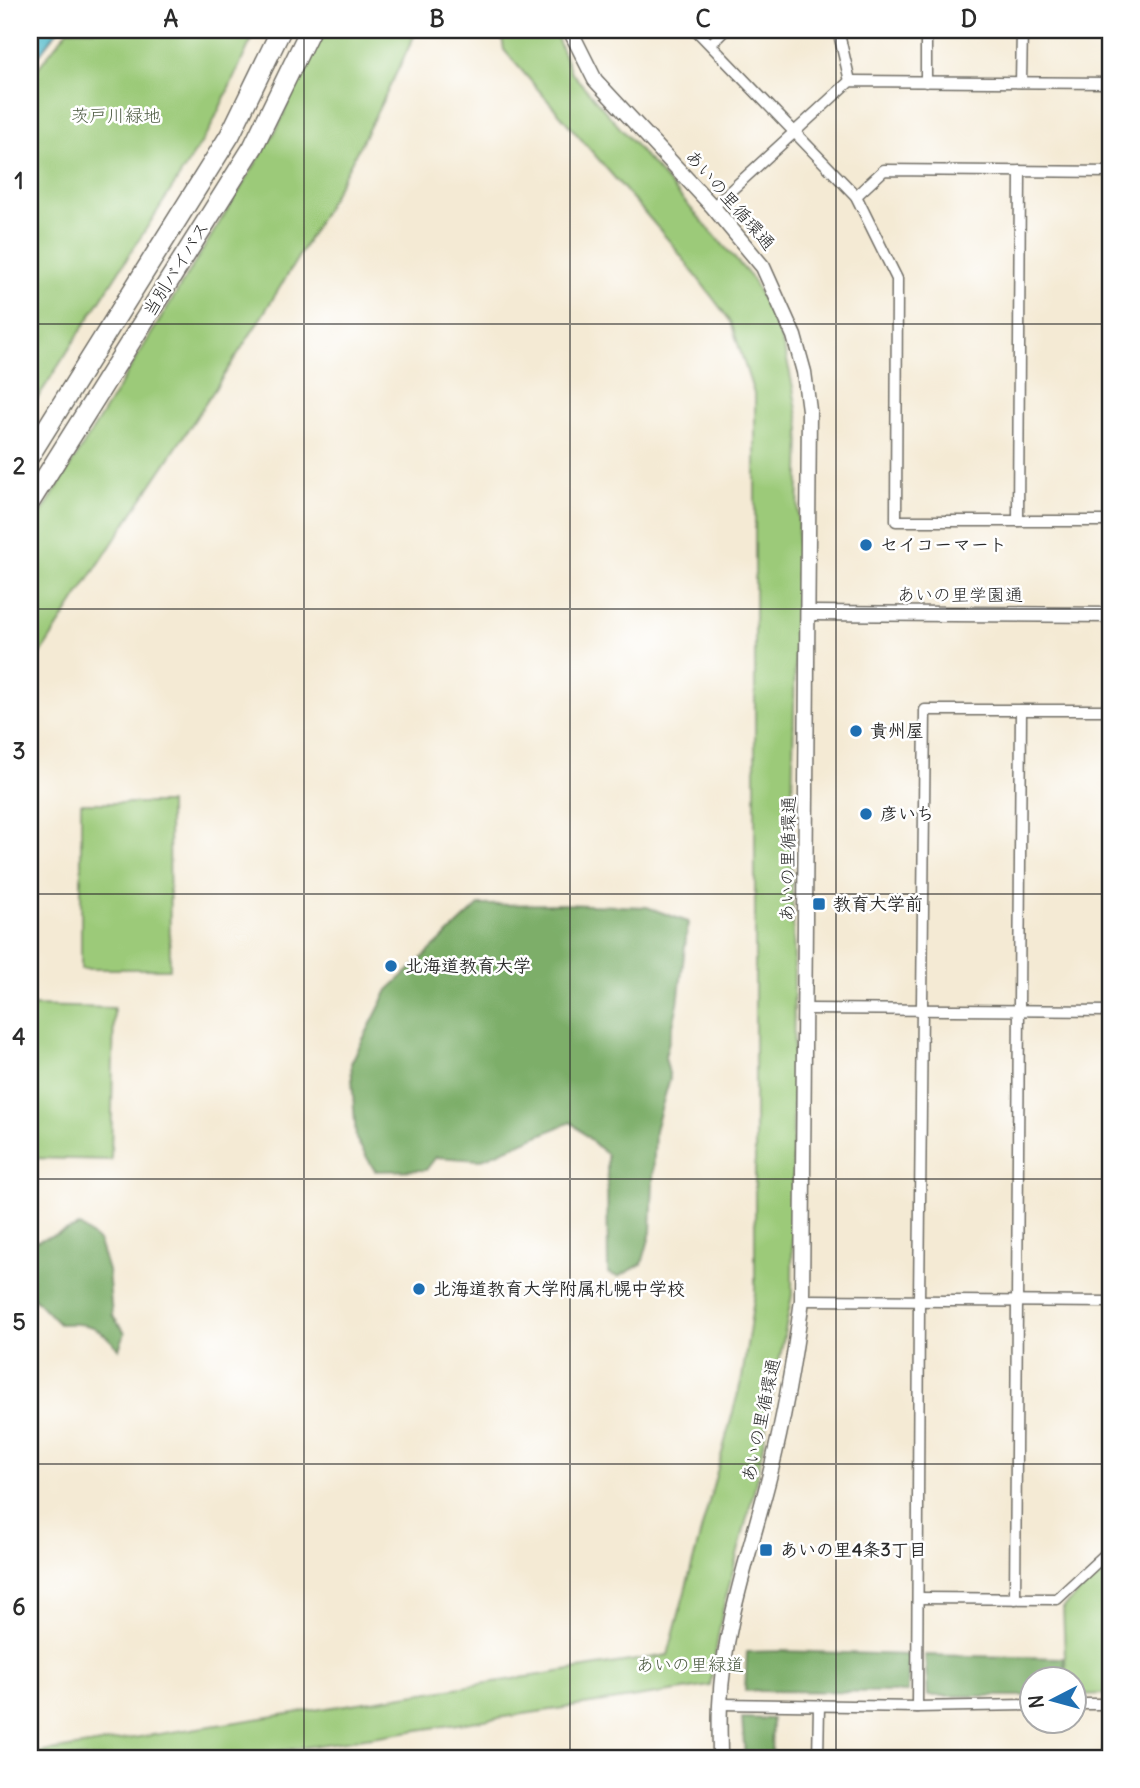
<svg xmlns="http://www.w3.org/2000/svg" width="1140" height="1788" font-family="Delius,'Klee One',sans-serif">
<style>
.green{fill:#9cca79;stroke:#647a52;stroke-width:2}
.forest{fill:#7dae69;stroke:#546c4a;stroke-width:2}
.water{fill:#4cb8c8;stroke:#3c727a;stroke-width:2}
.lines{fill:none;stroke-linecap:round;stroke-linejoin:round}
.minor-casing{stroke:#716e66;stroke-width:13}
.tertiary-casing{stroke:#716e66;stroke-width:17}
.trunk-casing{stroke:#716e66;stroke-width:22}
.minor{stroke:#fff;stroke-width:10}
.tertiary{stroke:#fff;stroke-width:14}
.trunk{stroke:#fff;stroke-width:19}
.grid{fill:none;stroke:#2b2b2b;stroke-width:2;stroke-opacity:0.55}
.poi-dot{fill:#1f6fb2;stroke:#fff;stroke-width:2.5}
.labels{text-anchor:middle;stroke-width:5;stroke-linejoin:round;paint-order:stroke}
.park-label{font-size:18px;fill:#4d5b42;stroke:#fff}
.street-label{font-size:18px;fill:#2b2b2b;stroke:#fff}
.poi-label{font-size:18px;font-weight:bold;fill:#2b2b2b;stroke:#fff;text-anchor:start}
.neatline{fill:none;stroke:#2b2b2b;stroke-width:2.5}
.grid-label{font-size:23px;text-anchor:middle;font-weight:bold;fill:#2b2b2b}
</style>
<rect width="100%" height="100%" fill="#fff"/>
<filter id="ink" filterUnits="userSpaceOnUse"><feTurbulence type="fractalNoise" baseFrequency=".0143" numOctaves="2"/><feDisplacementMap in="SourceGraphic" scale="14" xChannelSelector="R" yChannelSelector="G"/><feConvolveMatrix kernelMatrix="1 2 1 2 8 2 1 2 1" color-interpolation-filters="sRGB"/></filter>
<filter id="wash" filterUnits="userSpaceOnUse"><feTurbulence type="fractalNoise" baseFrequency=".00686" numOctaves="4" result="noise"/><feDisplacementMap in="SourceGraphic" scale="28" xChannelSelector="R" yChannelSelector="G"/><feGaussianBlur stdDeviation="1.57" result="paint"/><feColorMatrix in="noise" values="0 0 0 0 0 0 0 0 0 0 0 0 0 0 0 0 0 1.4 0 .05"/><feComposite in="paint" operator="in"/></filter>
<g filter="url(#wash)">
<rect width="100%" height="100%" fill="#f4ead4"/>
<g class="green">
<path d="M68,30H256L210,129L30,410V78Z"/>
<path d="M319,30H417C377,115 334,198 285,279C204,412 112,538 30,671V532L278,127Z"/>
<path d="M501,30H554L571,72L751,277C762,298 774,319 782,342C791,370 795,399 800,428L791,850L794,962L792,1295L754,1491L722,1613L710,1686L233,1758H30V1754L668,1655L742,1378L755,1293V397L731,322L671,243L504,50Z"/>
<path d="M81,803H169L170,969H81Z"/>
<path d="M30,1006L114,1008L111,1160L30,1158Z"/>
<path d="M1110,1562V1694L1074,1695V1680L1066,1679L1063,1608Z"/>
</g>
<g class="forest">
<path d="M560,904L647,907L688,922L678,1004L665,1057L670,1078L655,1130L651,1232L642,1264L618,1277L608,1273L607,1155L571,1122L480,1160L436,1157L426,1170L375,1171L356,1139L351,1063L388,990L479,905Z"/>
<path d="M80,1226L99,1242L108,1271L112,1315L125,1333L119,1349C98,1326 91,1322 59,1324L30,1294L31,1243Z"/>
<path d="M781,1651L908,1655V1692L745,1691L747,1652Z"/>
<path d="M925,1655L1064,1658L1066,1679L1032,1680L1031,1696H928Z"/>
<path d="M742,1718L772,1719L771,1758H745Z"/>
</g>
<path class="water" d="M30,30H58L30,67Z"/>
</g>
<g filter="url(#ink)">
<g class="lines">
<defs>
<g id="minor">
<path d="M696,30L856,196L897,279L896,521H1110"/>
<path d="M838,30L850,81"/>
<path d="M711,44L725,30"/>
<path d="M926,82V30"/>
<path d="M1021,82L1022,30"/>
<path d="M856,196L884,170L1110,172"/>
<path d="M713,207L850,81L1110,83"/>
<path d="M1018,521L1020,171"/>
<path d="M806,1009L1110,1011"/>
<path d="M802,1300L1110,1302"/>
<path d="M919,1598L1057,1599L1110,1550"/>
<path d="M1015,1599C1015,1303 1020,1007 1021,710"/>
<path d="M720,1704L917,1707L1032,1705"/>
<path d="M1074,1704H1110V1758"/>
<path d="M917,1707L919,1301L925,710H1110"/>
<path d="M818,1758L819,1706"/>
</g>
<g id="tertiary">
<path d="M570,30L595,80L713,207L763,267L794,336L804,372L809,410L802,1300C794,1360 785,1415 770,1474C751,1550 723,1626 720,1705C719,1722 720,1740 720,1758"/>
<path d="M809,613L1110,615"/>
</g>
<g id="trunk">
<path d="M30,455L230,135L281,30"/>
<path d="M30,502L253,147L310,30"/>
</g>
</defs>
<use href="#minor" class="minor-casing"/>
<use href="#tertiary" class="tertiary-casing"/>
<use href="#trunk" class="trunk-casing"/>
<use href="#minor" class="minor"/>
<use href="#tertiary" class="tertiary"/>
<use href="#trunk" class="trunk"/>
</g>
</g>
<path class="grid" d="M304,30V1758M570,30V1758M836,30V1758M30,324H1110M30,609H1110M30,894H1110M30,1179H1110M30,1464H1110"/>
<g class="poi-dot">
<circle cx="866" cy="545" r="7"/>
<circle cx="856" cy="731" r="7"/>
<circle cx="866" cy="814" r="7"/>
<rect x="812" y="897" width="14" height="14" rx="3.5"/>
<circle cx="391" cy="966" r="7"/>
<circle cx="419" cy="1289" r="7"/>
<rect x="759" y="1543" width="14" height="14" rx="3.5"/>
</g>
<g class="labels">
<g class="park-label">
<text x="116" y="122">茨戸川緑地</text>
<text x="690" y="1671">あいの里緑道</text>
</g>
<g class="street-label">
<text transform="translate(730 200) rotate(49)" y="6">あいの里循環通</text>
<text transform="translate(176 269) rotate(-58)" y="6">当別バイパス</text>
<text x="960" y="601">あいの里学園通</text>
<text transform="translate(788 859) rotate(-89)" y="6">あいの里循環通</text>
<text transform="translate(761 1420) rotate(-78)" y="6">あいの里循環通</text>
</g>
<g class="poi-label">
<text x="880" y="551">セイコーマート</text>
<text x="870" y="737">貴州屋</text>
<text x="880" y="820">彦いち</text>
<text x="833" y="910">教育大学前</text>
<text x="405" y="972">北海道教育大学</text>
<text x="433" y="1295">北海道教育大学附属札幌中学校</text>
<text x="780" y="1556">あいの里4条3丁目</text>
</g>
</g>
<rect width="1140" height="1788" fill="none" stroke="#fff" stroke-width="77"/>
<g transform="translate(1053 1700) rotate(264)"><circle r="33" fill="#ffffff" stroke="#aaaaaa" stroke-width="2"/>
<path d="M0-5L12 26L0 18L-12 26Z" fill="#1f6fb2"/>
<text y="-10" font-size="19" font-weight="bold" text-anchor="middle" fill="#2b2b2b">N</text>
</g>
<rect x="38" y="38" width="1064" height="1712" class="neatline"/>
<g class="grid-label">
<text x="171" y="27">A</text>
<text x="437" y="27">B</text>
<text x="703" y="27">C</text>
<text x="969" y="27">D</text>
<text x="19" y="189">1</text>
<text x="19" y="474">2</text>
<text x="19" y="759">3</text>
<text x="19" y="1045">4</text>
<text x="19" y="1330">5</text>
<text x="19" y="1615">6</text>
</g>
</svg>
